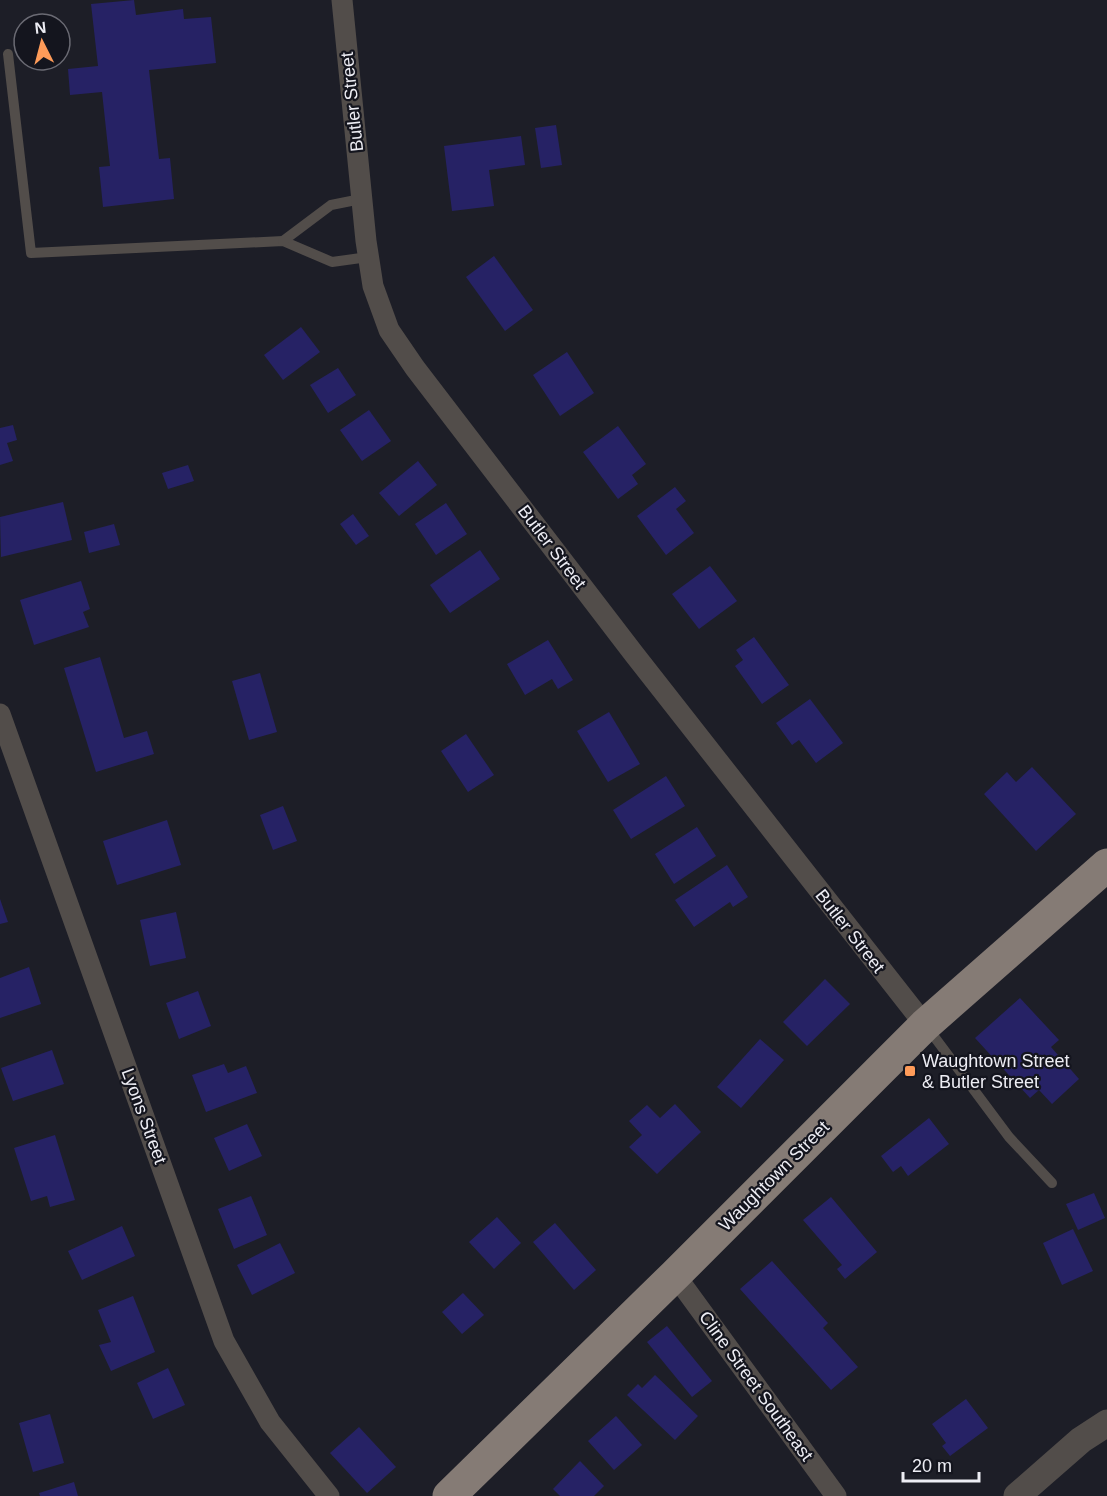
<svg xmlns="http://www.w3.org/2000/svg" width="1107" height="1496" font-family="Helvetica,sans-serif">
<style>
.building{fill:#262265}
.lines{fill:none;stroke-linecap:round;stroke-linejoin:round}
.service{stroke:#524d4a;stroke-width:10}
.minor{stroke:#524d4a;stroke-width:21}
.tertiary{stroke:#524d4a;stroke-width:27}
.primary{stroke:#857b75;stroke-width:33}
.poi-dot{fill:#fe9b59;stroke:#14151e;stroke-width:2}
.labels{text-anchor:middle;stroke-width:4.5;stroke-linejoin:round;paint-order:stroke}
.street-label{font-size:18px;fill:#ededf4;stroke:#14151e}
.poi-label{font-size:18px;fill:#ededf4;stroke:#14151e;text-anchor:start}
</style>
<rect width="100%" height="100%" fill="#1d1e27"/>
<g class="building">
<path d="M134,0L136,15L183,9L184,19L211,17L216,63L149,70L159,159L170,158L174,199L103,207L99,167L110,166L102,92L70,95L68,69L98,66L91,4Z"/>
<path d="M556,125L562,165L541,168L535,128Z"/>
<path d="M521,136L525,165L489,170L494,206L452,211L444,146Z"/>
<path d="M494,256L533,310L505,331L466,277Z"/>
<path d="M301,327L320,352L283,380L264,355Z"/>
<path d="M567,352L594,393L560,416L533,375Z"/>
<path d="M338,368L356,395L328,413L310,385Z"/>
<path d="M369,410L391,441L362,461L340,430Z"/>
<path d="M13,425L17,440L7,443L13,461L0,465V428Z"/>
<path d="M618,426L646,464L632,475L638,484L618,499L583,452Z"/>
<path d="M418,461L437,485L399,516L379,493Z"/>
<path d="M188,465L194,481L168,489L162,473Z"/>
<path d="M675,487L686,501L676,509L694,533L666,555L637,516Z"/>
<path d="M63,502L72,540L1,557L0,517Z"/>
<path d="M446,503L467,534L436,555L415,524Z"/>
<path d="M353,514L369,536L356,545L340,524Z"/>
<path d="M114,524L120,545L89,553L84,532Z"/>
<path d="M480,550L500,579L450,613L430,585Z"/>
<path d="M710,566L737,601L699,629L672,594Z"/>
<path d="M81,581L90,609L83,612L89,627L34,645L20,600Z"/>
<path d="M754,637L789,685L762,704L735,666L743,660L736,650Z"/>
<path d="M548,640L573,680L558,689L552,679L525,695L507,664Z"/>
<path d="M100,657L124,738L147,731L154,754L96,772L64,668Z"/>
<path d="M260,673L277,732L249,740L232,681Z"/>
<path d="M810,699L843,743L816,763L799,740L792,745L776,723Z"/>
<path d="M609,712L640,764L608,782L577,731Z"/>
<path d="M466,734L494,775L468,792L441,751Z"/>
<path d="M1032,767L1076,814L1036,851L984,794L1007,772L1016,782Z"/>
<path d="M666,776L685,806L631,839L613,810Z"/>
<path d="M283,806L297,841L273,850L260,815Z"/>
<path d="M167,820L181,865L117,885L103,841Z"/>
<path d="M697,827L716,856L674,884L655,854Z"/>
<path d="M727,865L748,897L733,907L730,902L694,927L675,900Z"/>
<path d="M0,899L8,922L0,924Z"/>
<path d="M176,912L186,958L150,966L140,920Z"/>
<path d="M29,967L41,1004L0,1018V978Z"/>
<path d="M825,979L850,1004L807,1046L783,1022Z"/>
<path d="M198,991L211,1026L179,1039L166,1003Z"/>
<path d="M1020,998L1059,1040L1051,1047L1079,1079L1052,1104L1039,1090L1030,1098L975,1038Z"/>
<path d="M760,1039L784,1060L741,1108L717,1087Z"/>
<path d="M52,1050L64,1084L13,1101L1,1068Z"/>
<path d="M224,1064L228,1073L246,1066L257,1093L206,1112L192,1075Z"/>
<path d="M675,1104L701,1132L657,1174L629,1147L642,1135L629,1121L647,1105L660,1118Z"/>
<path d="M929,1118L949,1144L908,1176L901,1166L893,1172L881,1156Z"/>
<path d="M247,1124L262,1156L229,1171L214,1138Z"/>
<path d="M55,1135L75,1200L50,1207L47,1196L31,1201L14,1148Z"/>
<path d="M1094,1193L1105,1218L1078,1230L1066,1204Z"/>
<path d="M251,1196L267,1235L234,1249L218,1209Z"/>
<path d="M831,1197L877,1252L845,1279L837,1269L842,1265L803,1220Z"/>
<path d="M497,1217L521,1243L494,1269L469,1242Z"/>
<path d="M555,1223L596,1270L574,1290L533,1242Z"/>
<path d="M122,1226L135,1256L82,1280L68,1251Z"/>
<path d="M1073,1229L1093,1271L1062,1285L1043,1243Z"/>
<path d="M280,1243L295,1273L252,1295L237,1265Z"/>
<path d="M772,1261L828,1323L823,1328L858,1367L831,1390L740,1289Z"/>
<path d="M463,1293L484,1315L462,1334L442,1312Z"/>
<path d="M133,1296L155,1352L111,1371L99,1345L111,1342L98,1310Z"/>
<path d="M667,1326L712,1381L692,1397L647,1342Z"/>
<path d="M168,1368L185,1405L153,1419L137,1383Z"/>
<path d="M655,1375L698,1416L675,1440L627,1395L638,1384L642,1388Z"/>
<path d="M966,1399L988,1428L950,1456L942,1446L946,1443L932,1424Z"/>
<path d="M50,1414L64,1463L33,1472L19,1423Z"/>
<path d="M616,1416L642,1445L614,1470L588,1441Z"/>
<path d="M359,1427L396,1467L367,1493L330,1453Z"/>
<path d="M580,1461L604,1486L594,1496H560L553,1489Z"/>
<path d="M74,1482L78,1496H40L39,1493Z"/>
</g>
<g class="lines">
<g class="service">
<path d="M8,54L31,253L283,241L332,262L368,257"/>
<path d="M283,241L331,205L361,199"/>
<path d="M927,1027L1009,1137L1052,1183"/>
</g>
<g class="minor">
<path d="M342,0L366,241L373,286L389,330L415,368L634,654L925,1025"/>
<path d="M0,714L224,1341L270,1422L329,1496"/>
<path d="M675,1275L836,1496"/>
</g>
<path class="tertiary" d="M1017,1496L1081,1440L1107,1423"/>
<path class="primary" d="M449,1496L675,1275L925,1025L1107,865"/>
</g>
<rect class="poi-dot" x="904" y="1065" width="12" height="12" rx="3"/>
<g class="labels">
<g class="street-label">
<text transform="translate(352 102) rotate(-96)" y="6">Butler Street</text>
<text transform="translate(552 547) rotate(53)" y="6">Butler Street</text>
<text transform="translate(850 931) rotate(52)" y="6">Butler Street</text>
<text transform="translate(144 1116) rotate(70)" y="6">Lyons Street</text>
<text transform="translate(774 1176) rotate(-45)" y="6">Waughtown Street</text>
<text transform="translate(756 1386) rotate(54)" y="6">Cline Street Southeast</text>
</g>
<g class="poi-label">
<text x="922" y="1067">Waughtown Street<tspan x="922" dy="21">&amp; Butler Street</tspan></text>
</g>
</g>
<g transform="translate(42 42) rotate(354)"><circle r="28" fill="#14151e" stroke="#6b6b74" stroke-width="1.5"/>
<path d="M0-4.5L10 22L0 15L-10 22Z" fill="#fe9b59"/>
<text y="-9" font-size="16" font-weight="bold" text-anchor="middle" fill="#ededf4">N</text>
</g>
<path d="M903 1472v9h76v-9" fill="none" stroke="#ededf4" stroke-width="3"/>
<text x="912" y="1472" font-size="18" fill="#ededf4" stroke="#14151e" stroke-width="4.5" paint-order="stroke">20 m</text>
</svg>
